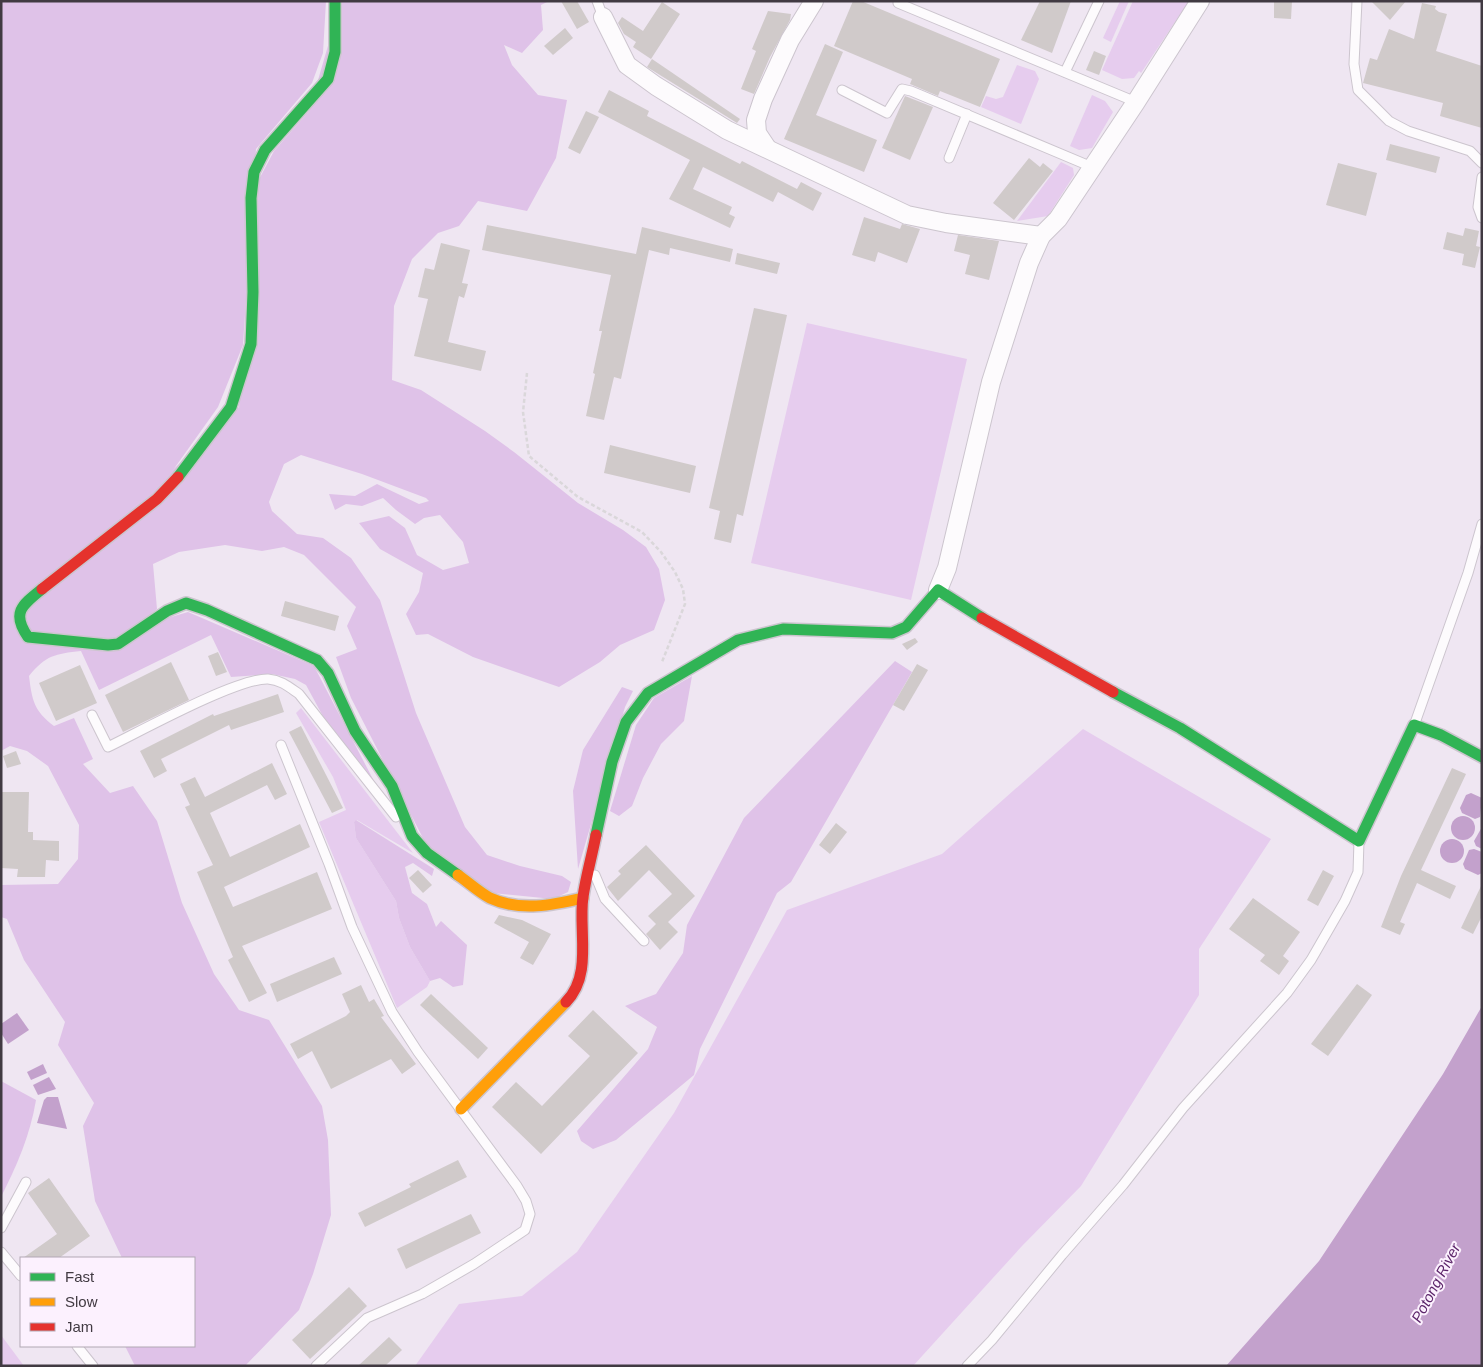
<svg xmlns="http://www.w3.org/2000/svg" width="1483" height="1367" font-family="Helvetica,sans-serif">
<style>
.green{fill:#e6ccee}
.forest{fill:#dfc2e8}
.water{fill:#c3a1cc}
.building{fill:#d0caca}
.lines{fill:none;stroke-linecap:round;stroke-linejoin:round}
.lane-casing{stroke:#ccc5ce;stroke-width:11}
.street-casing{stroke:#ccc5ce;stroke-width:20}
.fast-casing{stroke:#ccc5ce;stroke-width:14}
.slow-casing{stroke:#ccc5ce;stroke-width:14}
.jam-casing{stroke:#ccc5ce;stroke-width:14}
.path{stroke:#dad7da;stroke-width:2.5;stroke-dasharray:4 2.5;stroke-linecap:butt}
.lane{stroke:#fdfbfd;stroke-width:9}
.street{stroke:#fdfbfd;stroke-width:18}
.fast{stroke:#30b455;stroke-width:11}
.slow{stroke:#ff9f0a;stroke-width:11}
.jam{stroke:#e5322d;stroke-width:11}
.labels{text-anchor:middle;stroke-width:4;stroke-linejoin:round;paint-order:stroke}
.water-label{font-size:15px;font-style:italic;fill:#5d266b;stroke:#fcf1fe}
</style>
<rect width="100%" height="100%" fill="#efe6f2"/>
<g class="green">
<path d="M1120,1H1129L1111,42L1103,38Z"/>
<path d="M1133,1H1189L1141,73L1139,71L1134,78L1122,79L1102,70Z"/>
<path d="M1017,65L1035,71L1039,79L1021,124L981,107L986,96L996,99L1003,97Z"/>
<path d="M1092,95L1105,101L1113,112L1092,148L1079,150L1070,146Z"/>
<path d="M1061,162L1073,168L1074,175L1048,216L1017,221Z"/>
<path d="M807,323L967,359L911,600L751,563Z"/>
<path d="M301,708L413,853L357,820L354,822L356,838L396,901L399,918L410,947L430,981L427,987L397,1008L319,822L346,810L333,777L296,713Z"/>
<path d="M1083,729L1271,839L1199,949V995L1081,1186L1022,1246L913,1366H415L459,1304L522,1296L577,1252L674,1113L787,910L942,854Z"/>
<path d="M1,1335L24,1366H1Z"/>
</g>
<g class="forest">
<path d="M1,1H326L323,53L312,83L256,149L243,345L218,407L171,473L14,618L68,647L188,612L314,666L376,785L331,731L306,685L295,679L272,674L231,677L211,635L99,690L81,651C55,654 46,655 29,676C32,700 34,711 54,726L74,718L93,759L83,764L110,793L133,786L157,821L182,903L214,974L239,1010L269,1020L322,1106L328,1140L331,1215L313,1274L299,1310L245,1366H135L125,1346H194V1258H122L95,1201L83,1126L94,1103L58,1045L65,1022L24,960L7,919L1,917V885L58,884L78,859L79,825L48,766L27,751L10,746L1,751Z"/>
<path d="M341,1H549L541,5L543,30L522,53L504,45L512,65L538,95L567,100L556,158L527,211L478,201L459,226L438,233L412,259L394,306L392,380L421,390L485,431L514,452L578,503L623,530L646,547L659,569L665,600L654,630L620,645L600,662L559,687L473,657L428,634L416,635L406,614L419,592L423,573L380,549L359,523L389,516L405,528L417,555L443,570L469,563L463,542L440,515L424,518L415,524L396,510L383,498L362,506L346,504L335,510L329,494L355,496L377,484L419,504L429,501L426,498L362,474L301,455L284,464L269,502L272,511L297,534L323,538L351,558L380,600L416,713L465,827L487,855L520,866L562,876L571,882L568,892L553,899L492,893L427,846L351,698L336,657L357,649L347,626L356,607L304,555L284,547L262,551L225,545L179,552L153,564L157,609L118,641L31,634L23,612L239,407L258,181L274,151L309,111Z"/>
<path d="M895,661L912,672L791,882L777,893L700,1049L694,1075L616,1140L593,1149L581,1141L577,1131L648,1049L657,1027L625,1006L656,994L683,953L687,925L744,818Z"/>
<path d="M692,676L684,721L661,744L643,778L632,806L619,816L610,811L636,725L654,698Z"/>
<path d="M622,687L633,691L625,707L578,869L573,791L583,750Z"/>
<path d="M356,820L434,869L432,876L413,863L405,867L412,893L427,904L436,927L441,921L467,945L463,985L453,987L440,978L430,981L410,947L399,918L396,901L356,838L354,822Z"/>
<path d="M1,1081L36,1100C30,1136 17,1165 1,1197Z"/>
</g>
<g class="water">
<path d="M1471,793L1482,798L1480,817L1475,819L1462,813L1460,808L1466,795Z"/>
<circle cx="1463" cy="828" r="12"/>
<path d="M1482,827V849L1476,846L1474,841Z"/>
<circle cx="1452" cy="851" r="12"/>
<path d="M1474,849L1482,852V873L1478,875L1465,869L1463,864L1469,850Z"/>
<path d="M1482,1006V1366H1226L1319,1261L1443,1074Z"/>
<path d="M17,1013L29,1030L8,1044L1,1033V1024Z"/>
<path d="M43,1064L47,1073L31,1080L27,1072Z"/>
<path d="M49,1077L56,1089L38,1095L33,1085Z"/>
<path d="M47,1097H58L67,1129L37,1123L44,1100Z"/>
</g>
<g class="building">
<path d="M561,1H577L589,22L577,29Z"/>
<path d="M853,1H861L1000,59L980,107L940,91L938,96L910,84L912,79L834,46Z"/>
<path d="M1040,1H1071L1052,53L1021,40Z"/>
<path d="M1274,1H1292L1291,19L1274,18Z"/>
<path d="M1371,1H1406L1390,20Z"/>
<path d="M662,2L680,14L651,59L633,47L636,42L624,34L618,23L622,17L643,31Z"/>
<path d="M1422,3L1436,6L1435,9L1439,12L1447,14L1436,51L1482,66V128L1440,116L1443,103L1363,83L1370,58L1377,60L1389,29L1414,39Z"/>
<path d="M768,11L791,14L790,20L770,57L754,94L741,89L756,51L752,49Z"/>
<path d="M565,28L573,38L553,55L544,46Z"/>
<path d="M825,44L843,52L816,115L877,140L864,172L784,139Z"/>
<path d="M1094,51L1106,56L1099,75L1086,70Z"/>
<path d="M652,59L740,119L737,123L647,67Z"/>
<path d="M609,90L649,111L647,116L740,164L742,161L797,189L801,182L822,193L813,211L778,192L773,202L703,167L693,189L732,207L729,214L735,217L730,228L669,199L690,160L598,112Z"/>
<path d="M905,96L933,107L910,160L882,148Z"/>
<path d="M586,111L599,117L580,154L568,148Z"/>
<path d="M1390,144L1440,157L1436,173L1386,160Z"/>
<path d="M1029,158L1040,167L1043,163L1053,171L1014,220L993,203Z"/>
<path d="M1338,163L1377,173L1366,216L1326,205Z"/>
<path d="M864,217L900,229L902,224L920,229L907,263L878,252L875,262L852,255Z"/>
<path d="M487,225L636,254L642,227L733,249L730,262L670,248L669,255L649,250L621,379L614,377L604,420L586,416L595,374L593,373L602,331H599L611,275L482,250Z"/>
<path d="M1465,228L1479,231L1476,246L1480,247L1475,268L1462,265L1464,254L1443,249L1447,232L1463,236Z"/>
<path d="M958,235L999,241L989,280L965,274L970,255L954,251Z"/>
<path d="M441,243L470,250L462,283L468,284L464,298L459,296L448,342L486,351L481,371L414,356L428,299L418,297L425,268L434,270Z"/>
<path d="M737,253L780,263L777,274L735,264Z"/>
<path d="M754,308L787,315L743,516L737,514L731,543L714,539L720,511L709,508Z"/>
<path d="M610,445L696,466L690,493L604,473Z"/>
<path d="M285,601L339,616L335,631L281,616Z"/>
<path d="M915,638L918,642L907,650L902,644Z"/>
<path d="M218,652L227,672L216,676L208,656Z"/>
<path d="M171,662L189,700L123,732L105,695Z"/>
<path d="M917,664L928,670L904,711L893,705Z"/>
<path d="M80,665L97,703L56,721L39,683Z"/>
<path d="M278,694L284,712L231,730L229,725L161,759L167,771L154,778L140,751L213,714L214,716Z"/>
<path d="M301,726L343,808L332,813L289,732Z"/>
<path d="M16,751L21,764L7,768L3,756Z"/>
<path d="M272,763L287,794L275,800L267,785L210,813L230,857L300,824L310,847L224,887L233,907L317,872L332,909L242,946L267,993L249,1002L228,960L233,957L197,872L213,865L185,807L190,805L180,784L195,777L205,797Z"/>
<path d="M1452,768L1466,774L1421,870L1456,886L1450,899L1417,883L1400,922L1405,924L1400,935L1381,927L1401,876Z"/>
<path d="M1,792H29L28,832H33V840L59,841V861L46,860L45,877H17L18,869L1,868Z"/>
<path d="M836,823L847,832L830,854L819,845Z"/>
<path d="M646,845L695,896L668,922L678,932L660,950L646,934L656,924L648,916L672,894L649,870L618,901L607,887L621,874L618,871Z"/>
<path d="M418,870L432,885L423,893L409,878Z"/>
<path d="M1323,870L1334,876L1318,906L1307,900Z"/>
<path d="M1482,884V916L1473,934L1461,928Z"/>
<path d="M1253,898L1300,932L1283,956L1289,961L1279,975L1260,961L1265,955L1229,929Z"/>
<path d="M499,915L522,920L551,934L533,965L520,958L529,942L494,923Z"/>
<path d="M334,957L342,974L277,1002L270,984Z"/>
<path d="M1357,984L1372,995L1328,1056L1311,1044Z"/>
<path d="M361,985L369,1002L374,999L384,1016L381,1017L416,1064L402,1074L391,1059L331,1089L312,1051L298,1059L290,1044L346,1016L350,1012L342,994Z"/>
<path d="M431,994L488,1048L478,1059L420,1005Z"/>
<path d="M593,1010L638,1053L541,1154L492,1107L516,1082L542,1106L590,1056L568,1036Z"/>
<path d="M458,1160L467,1177L365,1227L358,1213L411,1187L409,1184Z"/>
<path d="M49,1178L90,1236L59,1258H23L57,1234L28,1193Z"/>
<path d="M471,1214L481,1233L406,1269L397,1249Z"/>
<path d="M349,1287L367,1306L310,1359L292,1340Z"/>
<path d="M389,1337L402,1350L385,1366H358Z"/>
</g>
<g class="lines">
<defs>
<g id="lane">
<path d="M597,1L603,17"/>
<path d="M1357,1L1354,64L1358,90L1389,121L1408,131L1470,151L1482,163"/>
<path d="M898,3L1136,102"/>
<path d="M1065,72L1099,1"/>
<path d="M842,90L887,113L902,89L911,91L1092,167"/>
<path d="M949,158L967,114"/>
<path d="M1482,177L1478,207L1482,218"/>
<path d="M92,715L108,747C141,731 237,678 268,679C281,680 289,687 299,694L396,817"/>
<path d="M1415,723L1468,573L1482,524"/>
<path d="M281,745L329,864L352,927L392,1012L418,1052L517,1186L526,1201L530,1214L525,1230L474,1264L422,1294L367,1318L316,1366"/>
<path d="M595,875L605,899L644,941"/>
<path d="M1,1228L26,1182"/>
<path d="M1,1252L21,1276"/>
<path d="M77,1346L93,1366"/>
<path d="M967,1366L992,1340L1062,1255L1123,1185L1183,1108L1287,993L1311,960L1345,901L1358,872L1359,841"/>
</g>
<g id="street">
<path d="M603,17L627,65L656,86L727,130L907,215L946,223L1041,236"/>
<path d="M767,148L757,133L756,120L763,99L790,40L814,1"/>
<path d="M938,590L947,568L991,382L1029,263L1041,236L1058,219L1136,102L1200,1"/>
</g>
<g id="fast">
<path d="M178,477L231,407L251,344L253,292L251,198L254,172L265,150L328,79L335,52V1"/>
<path d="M42,589C22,605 11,613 28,637L108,645L118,644L167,611L186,603L207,610L317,660L328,673L355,731L392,786L412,836L427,853L458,875"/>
<path d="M1113,692L1180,728L1359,841L1414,725L1441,735L1482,757"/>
<path d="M596,835L612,762L626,722L648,693L738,640L783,629L892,633L906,627L938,590L982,618"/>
</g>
<g id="slow">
<path d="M458,875C468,882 479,892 490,898C520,912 553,905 583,898"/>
<path d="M461,1109L566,1002"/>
</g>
<g id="jam">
<path d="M42,589L157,499L178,477"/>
<path d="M982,618L1113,692"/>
<path d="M566,1002C593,975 578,930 583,897C586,876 592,856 596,835"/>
</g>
</defs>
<use href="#lane" class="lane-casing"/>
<use href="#street" class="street-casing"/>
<use href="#fast" class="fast-casing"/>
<use href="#slow" class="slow-casing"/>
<use href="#jam" class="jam-casing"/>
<path class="path" d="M527,373L523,412L529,456L578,497L642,532L661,552L675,572L683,589L685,604L662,662"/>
<use href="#lane" class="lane"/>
<use href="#street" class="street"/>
<use href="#fast" class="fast"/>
<use href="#slow" class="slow"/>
<use href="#jam" class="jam"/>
</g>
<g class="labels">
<g class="water-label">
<text transform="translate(1436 1283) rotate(-62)" y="5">Potong River</text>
</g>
</g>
<rect width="1483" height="1367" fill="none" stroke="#413a42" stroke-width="5"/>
<rect x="20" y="1257" width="175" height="90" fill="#fcf1fe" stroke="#b1a8b3"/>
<rect x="30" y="1273" width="25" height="8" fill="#30b455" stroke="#b1a8b3"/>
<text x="65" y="1282" font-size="15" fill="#413a42">Fast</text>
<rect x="30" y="1298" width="25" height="8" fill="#ff9f0a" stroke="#b1a8b3"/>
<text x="65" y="1307" font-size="15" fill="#413a42">Slow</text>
<rect x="30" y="1323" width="25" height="8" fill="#e5322d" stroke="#b1a8b3"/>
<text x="65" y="1332" font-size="15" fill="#413a42">Jam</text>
</svg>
